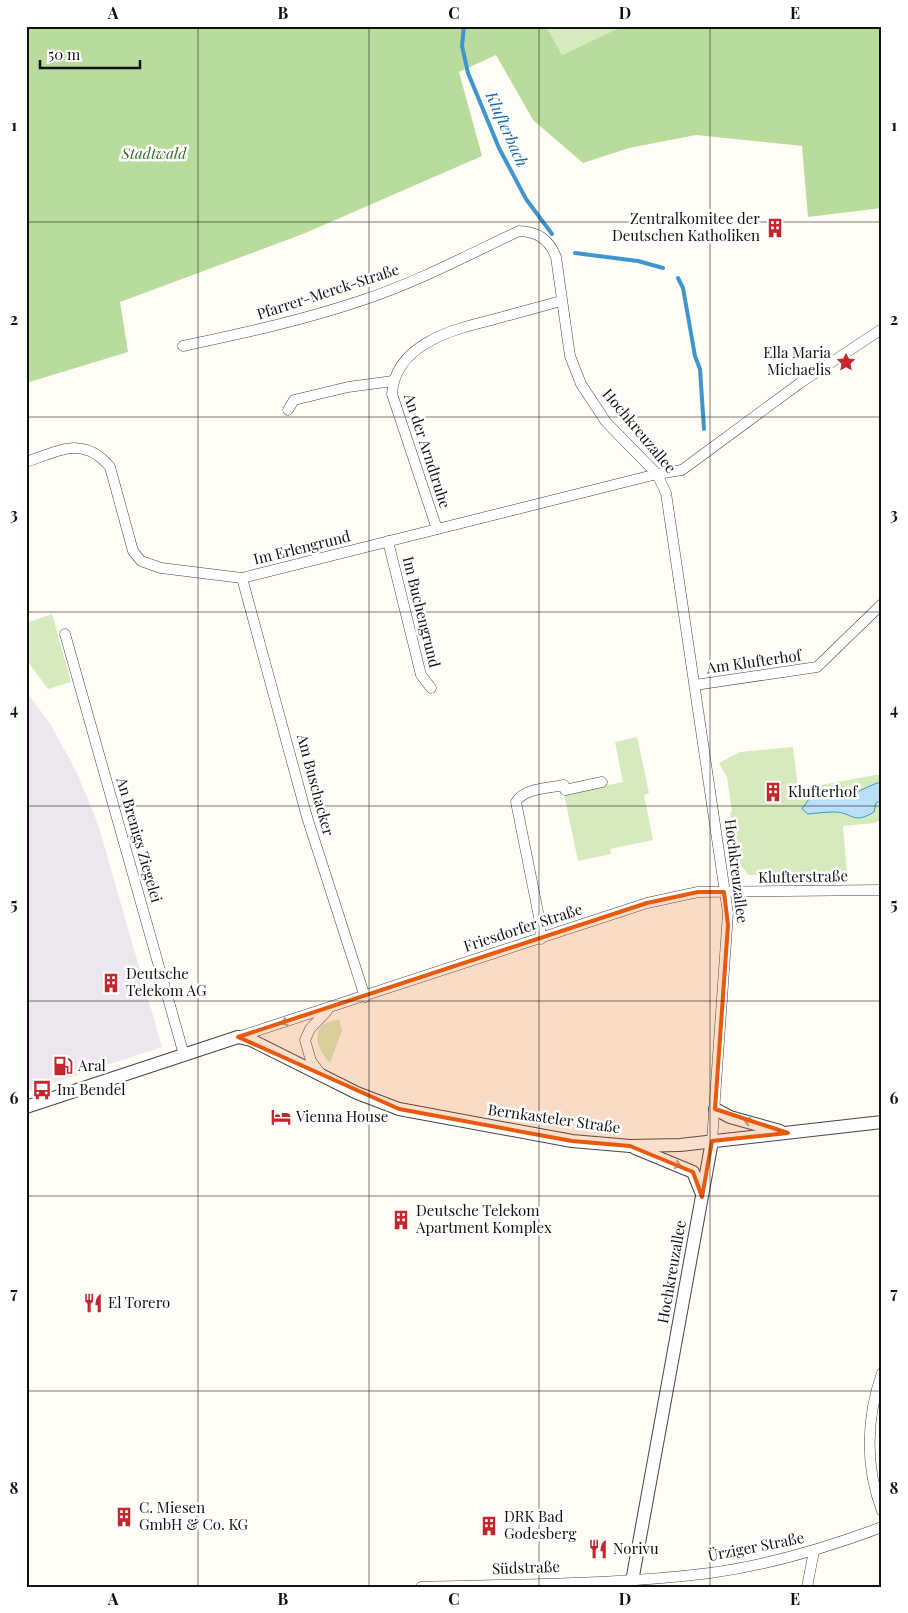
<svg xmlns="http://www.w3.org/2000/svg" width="908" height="1613" font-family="'Playfair Display',serif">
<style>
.industrial{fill:#eee6ef}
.green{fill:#d5ebbd}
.forest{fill:#b9dc9c}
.water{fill:#b9e0f7;stroke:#3f96cf}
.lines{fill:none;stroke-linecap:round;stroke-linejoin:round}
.stream{stroke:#3f96cf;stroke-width:4}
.minor-casing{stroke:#444;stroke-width:11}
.tertiary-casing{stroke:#444;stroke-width:14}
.minor{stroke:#fff;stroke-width:10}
.tertiary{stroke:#fff;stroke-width:12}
.oneway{stroke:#a0a0a0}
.marked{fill:#e8590c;fill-opacity:0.2;stroke:#e8590c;stroke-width:4;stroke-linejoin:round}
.grid{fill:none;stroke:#111;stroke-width:1;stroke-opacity:0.55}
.labels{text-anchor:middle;stroke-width:5;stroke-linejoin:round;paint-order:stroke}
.park-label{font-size:15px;font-style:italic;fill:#2f6b1f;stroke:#fff}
.poi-label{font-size:15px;fill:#111;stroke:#fff;text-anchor:start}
.street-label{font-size:15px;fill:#111;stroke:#fff}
.water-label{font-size:16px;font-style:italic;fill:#1768a6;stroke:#fff}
.neatline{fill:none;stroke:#111;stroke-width:2}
.grid-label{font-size:16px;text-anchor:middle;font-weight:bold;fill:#111}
</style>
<rect width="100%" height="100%" fill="#fffdf5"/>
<path class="industrial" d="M26,691L51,725L77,773L98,824L162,1047L26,1092Z"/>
<g class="green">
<path d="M546,26H623L562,55Z"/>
<path d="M52,614L71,682L48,689L26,659V623Z"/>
<path d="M637,737L649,793L644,795L653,840L610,849L611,854L578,861L564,794L623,782L615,742Z"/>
<path d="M793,747L798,789L882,774V819L875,823L843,826L847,873L749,875L740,865L730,813L732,812L727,777L719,763L740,752Z"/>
<path d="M339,1019L342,1030L330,1063C322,1055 312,1038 321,1027C325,1022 334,1021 339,1019Z"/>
</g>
<path class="forest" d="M26,26H546L562,55L623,26H882V208L808,217L802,146L696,135L629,148L583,163L533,120L496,55L459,72L482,156L303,234L120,302L128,352L26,383Z"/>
<path class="water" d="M877,783H882V800L876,803L874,812C853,825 853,813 836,812C827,812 817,813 808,814L802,809L809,799L825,795L852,794Z"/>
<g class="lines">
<g class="stream">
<path d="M464,26L462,46L468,73L499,148L526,199L552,234"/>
<path d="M575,253L638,261L663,268"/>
<path d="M678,278L683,288L695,356L700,369L704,429"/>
</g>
<defs>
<g id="minor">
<path d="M183,346C244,333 304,320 363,300C417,282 468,255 519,231C538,232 549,239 556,257L570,356L581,384L606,422L657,474L666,493L728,913L712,1141"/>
<path d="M288,410L294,400L348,387L393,381"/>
<path d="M26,462C59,451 84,435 110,467L133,551L141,561L161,568L242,578L657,474L682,470L800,383L882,329"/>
<path d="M437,529L392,394C395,343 455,329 495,319C517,313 539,307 561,301"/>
<path d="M388,541L421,675L431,688"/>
<path d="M242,578L307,817L365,997"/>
<path d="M65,634L184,1055"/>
<path d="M695,685L817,667L882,604"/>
<path d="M541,939L539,917L516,802C524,788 550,788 564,785L565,790L602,782"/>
<path d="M238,1037L647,903L698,892L882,890"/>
<path d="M320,1073L311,1061L305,1040L310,1029L327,1011"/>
<path d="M882,1373C866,1418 865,1467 882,1511"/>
<path d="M421,1587C517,1584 615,1585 710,1573C769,1565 826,1548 882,1527"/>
<path d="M807,1587L814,1551"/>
</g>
<g id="tertiary">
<path d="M26,1107L238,1037L251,1040L357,1093L399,1109L572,1141L630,1146L680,1145L882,1122"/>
<path d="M715,1109L730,1117L780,1131"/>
<path d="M635,1148L693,1172L702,1194"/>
<path d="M631,1587L712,1141"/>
</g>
</defs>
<use href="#minor" class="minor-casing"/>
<use href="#tertiary" class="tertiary-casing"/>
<use href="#minor" class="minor"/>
<use href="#tertiary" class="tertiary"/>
</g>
<defs><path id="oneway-shaft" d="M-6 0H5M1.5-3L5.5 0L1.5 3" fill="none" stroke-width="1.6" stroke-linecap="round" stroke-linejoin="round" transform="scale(1.25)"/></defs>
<g class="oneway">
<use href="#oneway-shaft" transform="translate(288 1021) rotate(161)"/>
<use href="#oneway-shaft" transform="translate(751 1122) rotate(-164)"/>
<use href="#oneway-shaft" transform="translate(674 1164) rotate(17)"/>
</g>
<path class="marked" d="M698,892H724L728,925L715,1109L788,1133L712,1141L702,1197L693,1172L630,1146L572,1141L399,1109L238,1037L647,903Z"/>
<path class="grid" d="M198,26V1587M369,26V1587M539,26V1587M710,26V1587M26,222H882M26,417H882M26,612H882M26,806H882M26,1001H882M26,1196H882M26,1391H882"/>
<defs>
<symbol id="building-bare" viewBox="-9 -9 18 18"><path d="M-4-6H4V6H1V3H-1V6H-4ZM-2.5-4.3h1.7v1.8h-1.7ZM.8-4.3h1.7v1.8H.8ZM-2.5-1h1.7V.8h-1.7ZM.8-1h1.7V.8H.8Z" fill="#c4262e" stroke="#fff" stroke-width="2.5" paint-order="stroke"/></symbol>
<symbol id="sight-bare" viewBox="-9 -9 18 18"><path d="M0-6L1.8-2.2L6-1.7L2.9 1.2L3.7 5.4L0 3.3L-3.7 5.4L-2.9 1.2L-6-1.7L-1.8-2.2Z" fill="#c4262e" stroke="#fff" stroke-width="2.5" paint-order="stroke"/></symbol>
<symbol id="fuel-bare" viewBox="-9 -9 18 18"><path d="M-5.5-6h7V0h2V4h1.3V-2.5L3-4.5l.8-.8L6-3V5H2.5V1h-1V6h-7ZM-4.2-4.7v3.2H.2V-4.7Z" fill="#c4262e" stroke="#fff" stroke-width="2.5" paint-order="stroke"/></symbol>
<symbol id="bus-bare" viewBox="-9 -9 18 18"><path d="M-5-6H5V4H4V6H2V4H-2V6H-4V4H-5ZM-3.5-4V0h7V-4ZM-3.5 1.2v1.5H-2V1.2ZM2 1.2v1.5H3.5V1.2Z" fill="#c4262e" stroke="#fff" stroke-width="2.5" paint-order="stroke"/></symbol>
<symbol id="hotel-bare" viewBox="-9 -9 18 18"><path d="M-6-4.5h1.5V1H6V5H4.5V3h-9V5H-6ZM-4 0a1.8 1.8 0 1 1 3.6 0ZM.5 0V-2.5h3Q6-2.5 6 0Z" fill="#c4262e" stroke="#fff" stroke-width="2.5" paint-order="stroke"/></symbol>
<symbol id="restaurant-bare" viewBox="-9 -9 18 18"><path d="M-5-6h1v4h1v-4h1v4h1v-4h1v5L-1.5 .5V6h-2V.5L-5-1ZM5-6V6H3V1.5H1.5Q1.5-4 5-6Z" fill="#c4262e" stroke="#fff" stroke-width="2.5" paint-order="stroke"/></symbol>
</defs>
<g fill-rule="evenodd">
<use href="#building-bare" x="761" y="214" width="28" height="28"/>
<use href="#sight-bare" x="832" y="348" width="28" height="28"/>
<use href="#building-bare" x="759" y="778" width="28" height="28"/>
<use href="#building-bare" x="97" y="969" width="28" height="28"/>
<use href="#fuel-bare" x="49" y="1052" width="28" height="28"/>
<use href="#bus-bare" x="28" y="1076" width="28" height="28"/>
<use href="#hotel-bare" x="267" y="1103" width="28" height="28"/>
<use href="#building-bare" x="387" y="1206" width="28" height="28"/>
<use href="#restaurant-bare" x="79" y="1289" width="28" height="28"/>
<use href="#building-bare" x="110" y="1503" width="28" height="28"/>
<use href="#building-bare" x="475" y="1512" width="28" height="28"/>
<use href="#restaurant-bare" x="584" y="1535" width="28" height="28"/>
</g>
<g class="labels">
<g class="park-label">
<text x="154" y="159">Stadtwald</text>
</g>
<g class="poi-label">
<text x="760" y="224" text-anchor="end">Zentralkomitee der<tspan x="760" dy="17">Deutschen Katholiken</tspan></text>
<text x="831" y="358" text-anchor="end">Ella Maria<tspan x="831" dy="17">Michaelis</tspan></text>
<text x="788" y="797">Klufterhof</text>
<text x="126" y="979">Deutsche<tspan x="126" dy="17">Telekom AG</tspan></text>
<text x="78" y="1071">Aral</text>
<text x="57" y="1095">Im Bendel</text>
<text x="296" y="1122">Vienna House</text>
<text x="416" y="1216">Deutsche Telekom<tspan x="416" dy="17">Apartment Komplex</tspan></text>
<text x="108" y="1308">El Torero</text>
<text x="139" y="1513">C. Miesen<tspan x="139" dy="17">GmbH &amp; Co. KG</tspan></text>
<text x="504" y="1522">DRK Bad<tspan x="504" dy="17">Godesberg</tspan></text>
<text x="613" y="1554">Norivu</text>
</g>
<g class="street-label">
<text transform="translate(328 292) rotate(-18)" y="5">Pfarrer-Merck-Straße</text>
<text transform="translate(639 431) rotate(50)" y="5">Hochkreuzallee</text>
<text transform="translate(427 451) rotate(72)" y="5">An der Arndtruhe</text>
<text transform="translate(302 548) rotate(-14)" y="5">Im Erlengrund</text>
<text transform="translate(421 612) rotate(76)" y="5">Im Buchengrund</text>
<text transform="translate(754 662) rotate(-8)" y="5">Am Klufterhof</text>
<text transform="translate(315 785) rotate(75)" y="5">Am Buschacker</text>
<text transform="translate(139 840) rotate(74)" y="5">An Brenigs Ziegelei</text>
<text transform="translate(736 871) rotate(83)" y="5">Hochkreuzallee</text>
<text transform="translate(803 877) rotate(-1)" y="5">Klufterstraße</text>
<text transform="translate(523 928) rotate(-18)" y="5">Friesdorfer Straße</text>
<text transform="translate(554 1119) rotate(8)" y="5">Bernkasteler Straße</text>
<text transform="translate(672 1272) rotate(-80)" y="5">Hochkreuzallee</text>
<text transform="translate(756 1547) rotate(-11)" y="5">Ürziger Straße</text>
<text transform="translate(526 1568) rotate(-2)" y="5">Südstraße</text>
</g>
<g class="water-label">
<text transform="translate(507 129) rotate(66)" y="6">Klufterbach</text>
</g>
</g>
<rect width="908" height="1613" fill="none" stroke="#ffffff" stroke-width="55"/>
<path d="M40 60v8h100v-8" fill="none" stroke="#111111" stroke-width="2.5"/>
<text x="48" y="60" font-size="15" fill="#111111" stroke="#ffffff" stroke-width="4" paint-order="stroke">50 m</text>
<rect x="28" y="28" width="852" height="1558" class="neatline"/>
<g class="grid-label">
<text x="113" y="19">A</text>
<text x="283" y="19">B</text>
<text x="454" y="19">C</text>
<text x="625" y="19">D</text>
<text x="795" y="19">E</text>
<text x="14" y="131">1</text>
<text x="894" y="131">1</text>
<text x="14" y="325">2</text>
<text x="894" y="325">2</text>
<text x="14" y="520">3</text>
<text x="894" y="520">3</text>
<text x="14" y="715">4</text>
<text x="894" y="715">4</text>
<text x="14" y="910">5</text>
<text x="894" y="910">5</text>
<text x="14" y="1104">6</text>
<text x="894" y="1104">6</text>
<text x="14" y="1299">7</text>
<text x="894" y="1299">7</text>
<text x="14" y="1494">8</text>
<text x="894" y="1494">8</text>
<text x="113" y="1605">A</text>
<text x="283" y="1605">B</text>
<text x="454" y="1605">C</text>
<text x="625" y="1605">D</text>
<text x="795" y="1605">E</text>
</g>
</svg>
